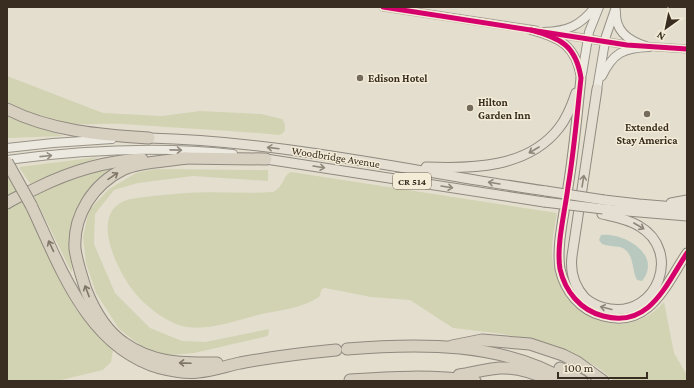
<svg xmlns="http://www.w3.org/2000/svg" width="694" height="388" font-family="'Crimson Pro',serif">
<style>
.green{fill:#d2d3b3}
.water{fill:#bac9c0}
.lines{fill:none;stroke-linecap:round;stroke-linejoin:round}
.tertiary-casing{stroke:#aaa398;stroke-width:9}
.secondary-casing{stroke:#999388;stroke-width:10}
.primary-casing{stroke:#8f897f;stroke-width:11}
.motorway-casing{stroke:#8f897f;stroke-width:13}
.tertiary{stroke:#ece9e0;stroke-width:7}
.secondary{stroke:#ece9e0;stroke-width:8}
.primary{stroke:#e4dfd2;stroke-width:9}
.motorway{stroke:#d7cfc0;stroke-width:11}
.primary-bridge-casing{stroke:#8f897f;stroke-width:11;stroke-linecap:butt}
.motorway-bridge-casing{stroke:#8f897f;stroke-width:13;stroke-linecap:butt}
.primary-bridge{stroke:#e4dfd2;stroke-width:9}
.motorway-bridge{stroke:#d7cfc0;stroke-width:11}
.cycleway-casing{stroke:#f4ecd7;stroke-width:8}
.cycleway{stroke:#d6006c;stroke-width:5}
.oneway{stroke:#8e8679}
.oneway2{stroke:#928b80}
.oneway3{stroke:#807668}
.poi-dot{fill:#746b5d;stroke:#f4ecd7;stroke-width:1.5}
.labels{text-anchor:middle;stroke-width:3;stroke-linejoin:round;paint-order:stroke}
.shield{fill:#f4ecd7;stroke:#706657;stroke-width:1}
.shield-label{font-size:10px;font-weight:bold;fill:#382d20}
.poi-label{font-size:11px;font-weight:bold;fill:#382d20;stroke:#f4ecd7;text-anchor:start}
.street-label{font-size:11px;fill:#382d20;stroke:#f4ecd7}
</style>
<rect width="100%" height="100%" fill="#e4decf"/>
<g class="green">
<path d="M7,76L103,113L162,116L200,111L261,114L282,119C286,124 287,133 279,135C227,130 175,128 123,124C107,123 92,125 77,124C53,122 28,112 7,102Z"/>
<path d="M7,113L23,121L63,136L7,138Z"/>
<path d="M99,157L31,185L19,167Z"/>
<path d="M117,166L83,197L71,226L72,273L34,196L68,180Z"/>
<path d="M155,169L268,170V181L193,176L138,183L114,190L95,214L94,244L115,293L150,328L182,341L205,342L269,329L268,336L194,353L168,355L145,349L119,329L96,293L86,263L83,237L89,210L109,189L136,173Z"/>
<path d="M291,172L557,213C554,231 549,250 554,268C557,281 564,297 574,306C577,309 581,311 584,313C612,331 643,326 664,302L674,353L687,375V381H614L600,369L579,356L554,345L503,334L453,328L410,300L371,297L325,288L322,289L319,297C302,308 281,310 262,314C236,320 208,332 182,326C164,321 146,306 135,293C119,274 90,218 122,202C131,197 143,198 152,196C163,195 174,194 185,193C214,191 244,194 273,192C284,187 283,175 291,172Z"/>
<path d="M7,176H10L75,308L113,350L111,362L103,370L57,381H7Z"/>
</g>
<path class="water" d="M601,235C624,232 663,255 642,281L637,280C631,269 635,252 620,247C614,246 608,246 602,244L599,240Z"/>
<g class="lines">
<defs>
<g id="tertiary">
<path d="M383,7L536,30"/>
<path d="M552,33L627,45L687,49"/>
</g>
<g id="secondary">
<path d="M616,12C615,31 629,41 646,46"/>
<path d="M531,30C561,38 576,46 581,78"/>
<path d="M544,32C568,31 580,26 595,7"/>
<path d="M582,74L589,32L599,7"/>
<path d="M602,76C613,53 623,48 649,47"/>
<path d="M597,89L606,36L616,7"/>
<path d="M7,148L53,143L112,139"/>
<path d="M7,160C82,150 158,146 233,154"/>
</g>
<g id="primary">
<path d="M581,78C577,115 574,151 568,187C565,211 556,246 560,269C565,291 580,310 603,316C650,329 666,284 687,253"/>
<path d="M597,89L572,256C570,272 574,286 585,298C592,304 601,308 610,309C658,316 682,251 639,226C628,219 615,217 602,214"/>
<path d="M149,138C282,141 414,172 546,191"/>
<path d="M266,159L544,202"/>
<path d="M426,167C472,169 528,168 559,128C567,118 572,105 576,93"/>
<path d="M604,200L639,204L687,208"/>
<path d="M671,203L687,200"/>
<path d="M603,209L687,216"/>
</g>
<g id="motorway">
<path d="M7,109C51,131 100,135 149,138"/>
<path d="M179,158L266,159"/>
<path d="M186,158C169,161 139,162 124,169C93,184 73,215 75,249C77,263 82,277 86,290C94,310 106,331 124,343C153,364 184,363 217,363"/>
<path d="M7,203C16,197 27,193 37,188C71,171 104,161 142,159"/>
<path d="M31,205C60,266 87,347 160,368C172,371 185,374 198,372C212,371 226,366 240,363C272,357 304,353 336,350"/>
<path d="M452,346L482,340L530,344L563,355L577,362L603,381"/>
<path d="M347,349C420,343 502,342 567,381"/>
<path d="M560,368L582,381"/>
<path d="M459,375C473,373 486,369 500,368C517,367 537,374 552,381"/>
<path d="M350,380C392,377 433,375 475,381"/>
</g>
</defs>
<use href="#tertiary" class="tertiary-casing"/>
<use href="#secondary" class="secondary-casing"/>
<use href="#primary" class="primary-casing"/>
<use href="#motorway" class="motorway-casing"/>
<use href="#tertiary" class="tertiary"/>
<use href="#secondary" class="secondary"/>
<use href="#primary" class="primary"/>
<use href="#motorway" class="motorway"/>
<defs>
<g id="primary-bridge">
<path d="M546,191L604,200"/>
<path d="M544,202L603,209"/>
</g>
<path id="motorway-bridge" d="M7,162L31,205"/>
</defs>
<use href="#primary-bridge" class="primary-bridge-casing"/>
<use href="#motorway-bridge" class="motorway-bridge-casing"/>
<use href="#primary-bridge" class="primary-bridge"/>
<use href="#motorway-bridge" class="motorway-bridge"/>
<defs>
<g id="cycleway">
<path d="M383,7L627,45L687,49"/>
<path d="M531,30C561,38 576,46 581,78C577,115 574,151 568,187C565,211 556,246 560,269C565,291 580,310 603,316C650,329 666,284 687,253"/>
</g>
</defs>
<use href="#cycleway" class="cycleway-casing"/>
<use href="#cycleway" class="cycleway"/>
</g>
<defs><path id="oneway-shaft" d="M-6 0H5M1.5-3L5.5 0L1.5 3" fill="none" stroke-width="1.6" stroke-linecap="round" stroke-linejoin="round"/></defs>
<g class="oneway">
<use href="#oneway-shaft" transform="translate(273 148) rotate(-173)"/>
<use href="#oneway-shaft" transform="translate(534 150) rotate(150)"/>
<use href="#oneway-shaft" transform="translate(319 167) rotate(9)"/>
<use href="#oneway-shaft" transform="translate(583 181) rotate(-81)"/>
<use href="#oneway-shaft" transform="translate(494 183) rotate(-171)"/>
<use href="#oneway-shaft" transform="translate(447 187) rotate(9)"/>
<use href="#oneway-shaft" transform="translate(639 226) rotate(30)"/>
<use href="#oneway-shaft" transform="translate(606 308) rotate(-166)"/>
</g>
<g class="oneway2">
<use href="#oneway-shaft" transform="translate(176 150) rotate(1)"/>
<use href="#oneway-shaft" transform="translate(46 156) rotate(-6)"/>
</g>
<g class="oneway3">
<use href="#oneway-shaft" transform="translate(113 176) rotate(-34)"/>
<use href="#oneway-shaft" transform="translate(51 246) rotate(-115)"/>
<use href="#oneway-shaft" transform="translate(87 291) rotate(-111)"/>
<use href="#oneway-shaft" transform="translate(185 363) rotate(-178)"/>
</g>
<g class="poi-dot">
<circle cx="360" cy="78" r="4"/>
<circle cx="470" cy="108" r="4"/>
<circle cx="647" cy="114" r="4"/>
</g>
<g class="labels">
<rect class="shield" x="393" y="173" width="38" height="16" rx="3"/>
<g class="shield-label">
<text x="412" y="185">CR 514</text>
</g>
<g class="poi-label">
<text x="368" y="82">Edison Hotel</text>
<text x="478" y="106">Hilton<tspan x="478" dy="13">Garden Inn</tspan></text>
<text x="647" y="131" text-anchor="middle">Extended<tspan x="647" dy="13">Stay America</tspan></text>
</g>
<g class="street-label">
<text transform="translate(336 157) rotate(9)" y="4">Woodbridge Avenue</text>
</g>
</g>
<rect width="694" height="388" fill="none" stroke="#382d20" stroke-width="16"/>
<g transform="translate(666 28) rotate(213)" stroke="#f4ecd7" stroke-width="3" paint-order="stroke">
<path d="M0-3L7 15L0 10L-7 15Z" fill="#382d20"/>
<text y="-6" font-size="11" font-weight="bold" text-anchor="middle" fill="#382d20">N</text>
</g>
<path d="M558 372v6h89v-6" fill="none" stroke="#382d20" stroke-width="2"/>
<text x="564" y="372" font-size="12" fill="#382d20" stroke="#f4ecd7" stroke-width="3" paint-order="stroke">100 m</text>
</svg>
